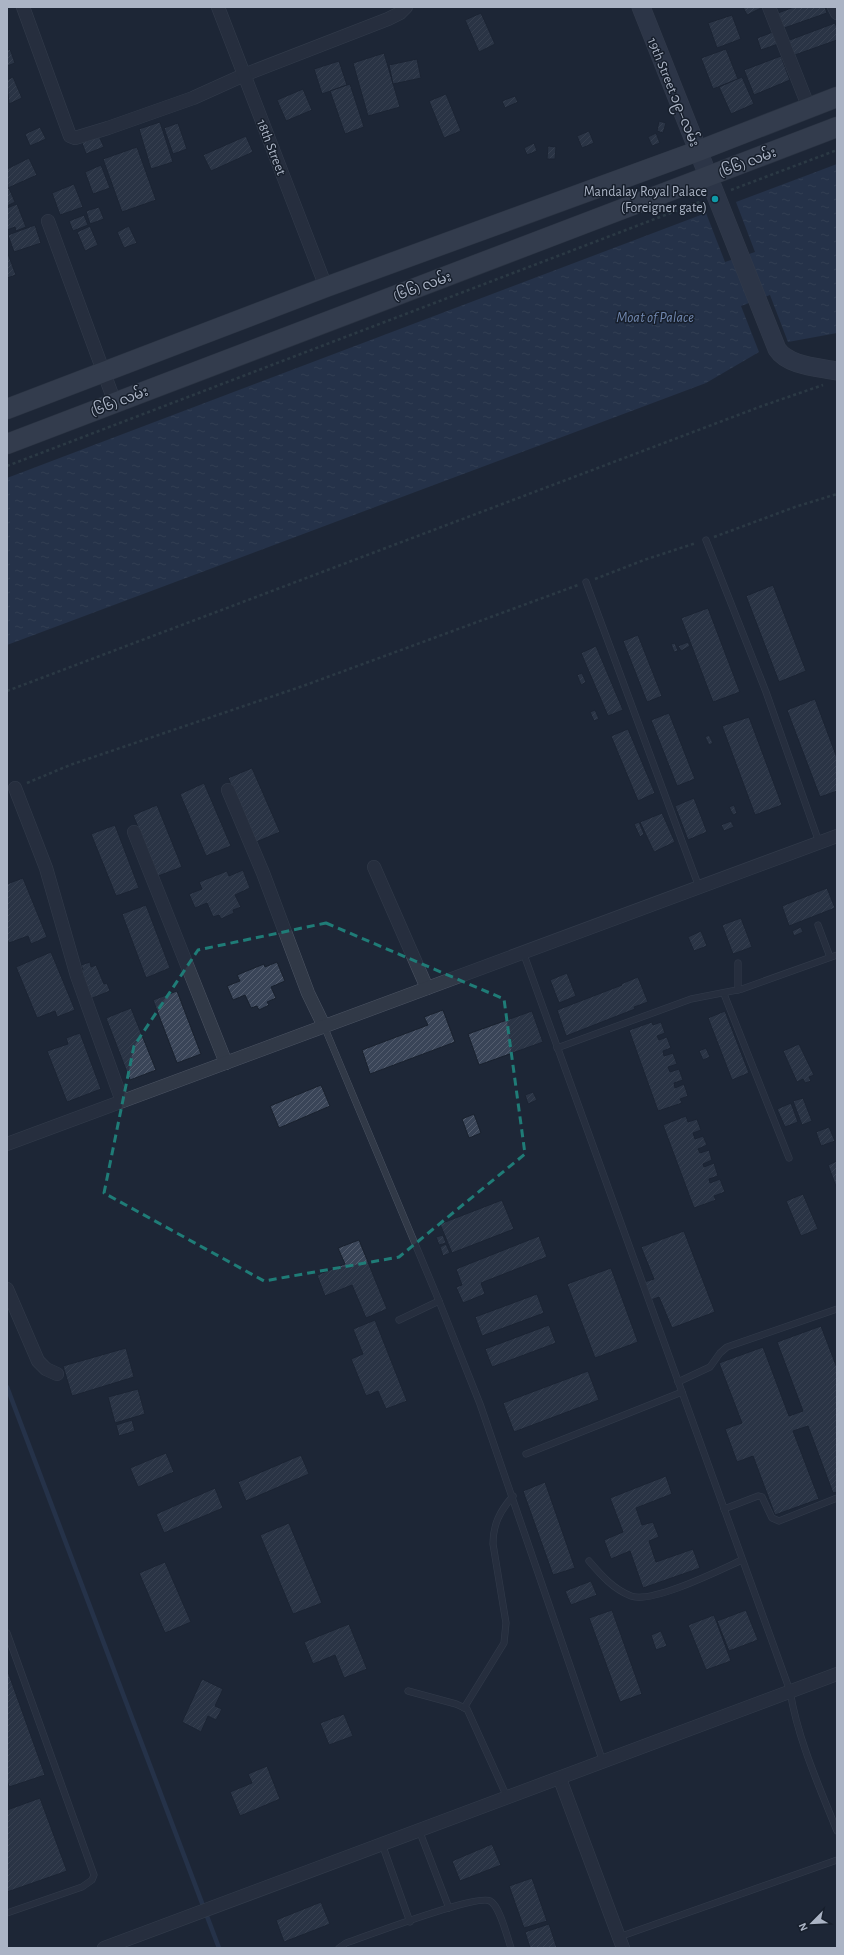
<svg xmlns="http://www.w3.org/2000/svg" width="844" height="1955" font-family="'Alegreya Sans','Noto Sans Myanmar',sans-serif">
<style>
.water{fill:url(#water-ripples)}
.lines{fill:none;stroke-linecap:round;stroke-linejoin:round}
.stream{stroke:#304160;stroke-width:4.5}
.building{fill:url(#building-hatch);stroke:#19212e}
.lane-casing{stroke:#4c5463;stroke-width:7}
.street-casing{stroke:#4c5463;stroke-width:14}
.secondary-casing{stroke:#4c5463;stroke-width:19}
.primary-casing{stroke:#3b4351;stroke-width:21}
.path{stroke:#3d5156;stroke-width:2.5;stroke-dasharray:3 3;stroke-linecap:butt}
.lane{stroke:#313947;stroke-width:6}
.street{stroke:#313947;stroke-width:13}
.secondary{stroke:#3f485b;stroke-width:18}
.primary{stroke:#4f5868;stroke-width:20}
.marked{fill:none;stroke:#1f7c77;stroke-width:3;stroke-dasharray:8 5;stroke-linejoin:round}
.culture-dot{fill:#0f9aa8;stroke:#171f2c;stroke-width:1.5}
.labels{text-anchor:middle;stroke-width:3;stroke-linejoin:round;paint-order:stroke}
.street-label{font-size:14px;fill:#abb4c5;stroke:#171f2c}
.poi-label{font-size:14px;fill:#abb4c5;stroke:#171f2c;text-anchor:end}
.water-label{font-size:15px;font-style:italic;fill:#7188b0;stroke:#171f2c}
</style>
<defs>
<pattern id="water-ripples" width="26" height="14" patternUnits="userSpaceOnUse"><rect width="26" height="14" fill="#304160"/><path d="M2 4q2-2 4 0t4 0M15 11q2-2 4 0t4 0" fill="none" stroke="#4b5a75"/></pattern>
<pattern id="building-hatch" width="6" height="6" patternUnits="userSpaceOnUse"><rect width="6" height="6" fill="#3a4558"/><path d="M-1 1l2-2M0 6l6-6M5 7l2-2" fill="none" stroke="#545d6e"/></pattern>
</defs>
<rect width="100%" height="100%" fill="#1e2737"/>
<path class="water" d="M837,164V333L788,342L770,295L741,306L759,352L706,383L7,645V478L706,213L725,262L755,252L736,202Z"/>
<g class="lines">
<path class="stream" d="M7,1387L219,1948"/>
</g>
<g class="building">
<path d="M743,7H763L747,15Z"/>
<path d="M794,7H825L827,13L784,28L778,13Z"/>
<path d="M481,13L495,44L479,52L465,20Z"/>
<path d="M732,15L741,39L717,48L708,23Z"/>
<path d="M835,23L837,28V40L792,56L787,41Z"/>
<path d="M773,32L778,44L761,50L757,38Z"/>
<path d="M10,49L15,63L7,66V50Z"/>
<path d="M726,49L738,79L713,89L701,58Z"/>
<path d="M384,53L400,107L368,116L353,63Z"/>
<path d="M781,56L790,80L754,95L744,70Z"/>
<path d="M417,59L421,78L393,84L389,65Z"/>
<path d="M339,61L347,85L322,94L314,69Z"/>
<path d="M13,77L22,98L9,104L7,80Z"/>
<path d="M742,77L754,104L731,114L719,87Z"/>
<path d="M350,84L364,127L345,134L330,91Z"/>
<path d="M303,89L312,110L286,121L277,100Z"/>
<path d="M446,94L461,131L444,138L429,101Z"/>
<path d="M515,96L518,102L505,108L502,101Z"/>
<path d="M659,121L666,123L663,133L657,131Z"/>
<path d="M160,122L173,162L151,169L139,129Z"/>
<path d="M178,123L187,149L173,154L164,128Z"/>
<path d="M40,127L46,139L30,146L25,134Z"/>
<path d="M589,131L594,143L582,148L577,136Z"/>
<path d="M656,133L660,143L652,146L648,137Z"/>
<path d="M99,136L104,147L86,154L82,143Z"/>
<path d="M246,136L253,152L211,171L203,155Z"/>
<path d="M534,143L537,151L527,155L524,148Z"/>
<path d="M548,146L556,147L555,159H547Z"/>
<path d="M137,147L156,200L122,212L103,159Z"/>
<path d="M29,158L37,175L8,188L7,169Z"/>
<path d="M101,165L110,188L93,194L85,172Z"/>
<path d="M74,184L83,207L60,215L52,193Z"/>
<path d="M9,188L15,202L7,206V189Z"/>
<path d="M17,204L26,227L16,231L15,227L7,230V208Z"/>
<path d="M99,207L104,219L90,224L86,211Z"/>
<path d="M84,215L88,225L73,231L69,221Z"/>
<path d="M35,225L41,243L14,252L8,235Z"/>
<path d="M90,226L98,245L85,251L77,232Z"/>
<path d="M129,226L137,243L124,248L117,232Z"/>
<path d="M7,254H8L16,275L7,278Z"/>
<path d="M773,585L806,671L779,682L746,596Z"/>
<path d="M708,608L740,692L713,702L681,618Z"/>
<path d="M638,635L662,696L647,702L623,641Z"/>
<path d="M688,642L690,646L681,651L678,646Z"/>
<path d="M675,643L678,651L674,652L671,644Z"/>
<path d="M596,646L623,710L608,716L581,653Z"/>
<path d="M582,673L586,682L581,685L577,675Z"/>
<path d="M815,699L837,758V791L820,797L787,710Z"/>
<path d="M595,710L599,719L594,721L590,712Z"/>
<path d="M669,713L695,779L677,786L651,720Z"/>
<path d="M749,717L782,805L755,815L722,726Z"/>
<path d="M628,729L655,793L638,801L611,736Z"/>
<path d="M709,735L713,743L709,745L705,737Z"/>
<path d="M252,768L280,832L256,842L228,778Z"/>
<path d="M204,783L231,846L206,856L180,794Z"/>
<path d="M694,798L707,832L688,840L675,806Z"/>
<path d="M157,805L182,867L158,876L133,815Z"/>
<path d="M734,805L737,813L733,815L729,807Z"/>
<path d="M662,813L675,842L654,852L640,822Z"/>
<path d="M731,821L734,827L724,831L721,825Z"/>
<path d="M639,822L644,834L640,837L634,824Z"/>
<path d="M115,825L139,888L116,896L91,834Z"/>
<path d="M243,870L250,888L235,895L241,907L233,910L234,913L221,919L219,915L213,917L207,903L195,908L189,894L202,889L199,882L227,871L229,876Z"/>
<path d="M23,878L47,937L31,944L28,936L9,943L7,939V884Z"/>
<path d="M827,888L835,908L789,926L782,906Z"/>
<path d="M146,905L170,968L146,978L122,914Z"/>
<path d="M741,918L752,947L733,954L722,925Z"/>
<path d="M801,927L803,932L794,936L792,931Z"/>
<path d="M701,931L707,946L694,951L688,937Z"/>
<path d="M51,952L75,1010L57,1017L55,1011L37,1018L16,967Z"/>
<path d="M90,962L91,967L96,965L104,984L107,983L110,991L90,999L79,972L83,970L81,965Z"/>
<path d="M277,962L285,981L271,987L276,998L267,1002L269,1005L259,1010L257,1006L251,1008L245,995L233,1000L227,986L240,981L237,975L264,964L265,967Z"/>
<path d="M567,973L576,996L559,1003L550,980Z"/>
<path d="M638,977L648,1002L634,1007L635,1009L566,1036L557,1010L622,985L621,984Z"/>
<path d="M177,991L201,1054L177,1063L153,1000Z"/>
<path d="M131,1008L156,1070L130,1080L106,1018Z"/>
<path d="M443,1010L455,1042L370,1074L362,1050L428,1025L424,1017Z"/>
<path d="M532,1011L543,1042L479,1065L468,1034Z"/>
<path d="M725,1011L749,1073L732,1080L708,1018Z"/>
<path d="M652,1022L653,1025L661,1022L665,1033L657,1036L659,1040L667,1037L671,1048L663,1051L664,1056L673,1053L677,1064L668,1067L670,1072L679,1069L683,1080L674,1083L675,1088L684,1084L688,1096L680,1099L682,1103L658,1111L629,1030Z"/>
<path d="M80,1033L101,1089L67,1102L47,1051L68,1044L66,1038Z"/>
<path d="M799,1044L814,1075L809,1077L811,1081L805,1083L803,1079L797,1082L783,1051Z"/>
<path d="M706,1048L710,1057L703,1060L699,1051Z"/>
<path d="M321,1085L330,1106L279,1128L270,1106Z"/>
<path d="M533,1092L537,1100L528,1104L525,1095Z"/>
<path d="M803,1098L812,1121L802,1125L793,1101Z"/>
<path d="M791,1103L798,1122L785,1127L777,1109Z"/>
<path d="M474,1114L481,1133L469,1138L462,1119Z"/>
<path d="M686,1116L688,1122L697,1119L701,1130L693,1133L695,1139L703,1136L707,1145L698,1149L700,1153L709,1150L712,1160L703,1164L704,1167L714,1163L718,1176L709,1179L710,1183L720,1179L725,1192L714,1196L716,1200L694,1208L663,1125Z"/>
<path d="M829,1127L835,1141L821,1146L816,1132Z"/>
<path d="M837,1161V1189L828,1165Z"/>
<path d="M803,1194L818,1229L801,1236L786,1201Z"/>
<path d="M502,1200L514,1229L452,1253L440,1224Z"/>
<path d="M684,1231L715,1312L672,1328L659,1297L651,1300L644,1282L654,1279L641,1247Z"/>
<path d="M443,1235L446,1243L439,1245L436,1237Z"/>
<path d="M539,1236L547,1257L481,1283L485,1294L463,1303L456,1287L462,1285L456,1269Z"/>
<path d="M359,1240L387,1309L366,1318L352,1285L325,1296L317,1275L345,1264L338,1248Z"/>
<path d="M446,1244L450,1253L443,1256L440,1247Z"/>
<path d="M611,1268L638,1342L595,1358L567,1284Z"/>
<path d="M537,1294L544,1313L482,1336L475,1317Z"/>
<path d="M375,1320L407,1401L386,1409L378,1391L366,1396L351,1359L363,1354L353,1329Z"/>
<path d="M549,1325L556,1343L492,1367L485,1349Z"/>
<path d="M821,1326L837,1368V1492L833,1493L808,1426L793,1431L819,1499L775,1515L753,1456L737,1462L725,1429L742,1423L719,1363L763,1347L789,1416L803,1411L777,1342Z"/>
<path d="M126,1348L134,1377L72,1396L63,1366Z"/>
<path d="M588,1371L599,1400L514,1432L503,1403Z"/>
<path d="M138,1389L145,1414L115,1423L108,1397Z"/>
<path d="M132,1420L135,1431L119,1436L116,1425Z"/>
<path d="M166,1453L174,1472L138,1487L130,1468Z"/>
<path d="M301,1455L309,1474L246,1501L238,1482Z"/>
<path d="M666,1476L672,1494L636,1508L642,1525L653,1522L659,1537L649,1541L656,1562L693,1549L700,1568L643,1588L630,1551L611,1559L604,1540L623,1532L610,1498Z"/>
<path d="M545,1482L575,1568L553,1575L523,1491Z"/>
<path d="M215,1488L223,1508L164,1533L156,1514Z"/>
<path d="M289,1523L322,1603L293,1614L260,1535Z"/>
<path d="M165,1562L191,1622L165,1633L139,1573Z"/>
<path d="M591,1581L597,1595L571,1605L565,1591Z"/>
<path d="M612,1610L642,1694L620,1702L589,1618Z"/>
<path d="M746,1610L758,1640L729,1651L717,1621Z"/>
<path d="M714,1615L731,1661L706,1670L688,1625Z"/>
<path d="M349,1624L367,1669L344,1678L335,1655L313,1664L304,1642Z"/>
<path d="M661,1631L667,1646L656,1650L651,1635Z"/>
<path d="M7,1669L45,1775L9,1787L7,1780Z"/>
<path d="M202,1679L223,1689L215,1706L222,1709L216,1720L208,1716L201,1732L182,1722Z"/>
<path d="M344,1714L353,1736L329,1745L320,1723Z"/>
<path d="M267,1766L280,1799L240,1816L230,1792L252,1783L248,1774Z"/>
<path d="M40,1798L67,1871L7,1892V1810Z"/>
<path d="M492,1844L501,1865L460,1881L452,1861Z"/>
<path d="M532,1878L547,1921L524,1928L509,1886Z"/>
<path d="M321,1902L330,1924L284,1942L276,1920Z"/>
<path d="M549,1924L557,1948H530L525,1932Z"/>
</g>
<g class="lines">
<defs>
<g id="lane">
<path d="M706,540L766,692L819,842"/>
<path d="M586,582L699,887"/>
<path d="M818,925L830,957"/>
<path d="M523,952L790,1691C798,1740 819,1786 837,1831"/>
<path d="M738,963V990"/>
<path d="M724,994L789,1158"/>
<path d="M324,1026L439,1301L480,1404L603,1762"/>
<path d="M557,1048L691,999L742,989L837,955"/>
<path d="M399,1320L439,1301"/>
<path d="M678,1382L710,1367L720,1353L727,1347L837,1309"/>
<path d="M526,1454L682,1392"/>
<path d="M724,1509L758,1496L762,1497L772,1518L779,1521L837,1498"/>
<path d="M589,1561C601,1575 613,1589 631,1596C652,1604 720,1570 742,1560"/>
<path d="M7,1633L94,1875L92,1880L82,1887L7,1913"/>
<path d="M408,1691L456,1704L467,1709L507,1797"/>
<path d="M464,1708L504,1643L506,1623L493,1544C493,1524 500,1511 513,1496"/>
<path d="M419,1830L449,1908"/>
<path d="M382,1844L410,1922"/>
<path d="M619,1937L837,1860"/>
<path d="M339,1948L346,1943C367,1936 476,1894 490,1901C500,1906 507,1937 511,1948"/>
</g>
<g id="street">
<path d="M23,7L70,136L75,138L108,128L193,98L244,75L388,19L400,13L406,7"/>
<path d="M218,7L326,287"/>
<path d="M769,7L809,108"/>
<path d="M834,7L837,13"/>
<path d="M48,221L115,403"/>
<path d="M15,788L46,868L77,976L122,1101"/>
<path d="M228,790L263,873L308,993L324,1026"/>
<path d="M134,832L226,1063"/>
<path d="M374,867L427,988"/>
<path d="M7,1144L837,836"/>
<path d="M7,1289L38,1361L46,1369L57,1374"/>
<path d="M560,1779L623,1948"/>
<path d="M104,1948L837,1674"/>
</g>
<path id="secondary" d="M641,7L777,349C788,366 818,367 837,371"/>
<g id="primary">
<path d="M7,409L326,287L698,151L837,97"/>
<path d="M7,444L837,127"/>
</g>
</defs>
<use href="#lane" class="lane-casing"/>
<use href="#street" class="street-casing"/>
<use href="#secondary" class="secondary-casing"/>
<use href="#primary" class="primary-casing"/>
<g class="path">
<path d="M731,190L837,150"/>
<path d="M7,466L702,201"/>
<path d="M714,537L795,507L837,494"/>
<path d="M595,579L644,560L696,543"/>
<path d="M7,691L762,406L823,385"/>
<path d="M27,783L70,765L303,686L578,585"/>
</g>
<use href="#lane" class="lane"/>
<use href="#street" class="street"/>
<use href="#secondary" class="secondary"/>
<use href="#primary" class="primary"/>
</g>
<path d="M0 0H844V1955H0ZM326,923L504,999L525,1154L399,1257L264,1281L104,1193L134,1046L198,950Z" fill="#1e2737" fill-opacity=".55" fill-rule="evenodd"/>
<path class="marked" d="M326,923L504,999L525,1154L399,1257L264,1281L104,1193L134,1046L198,950Z"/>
<circle class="culture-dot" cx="715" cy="199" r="4"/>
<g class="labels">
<g class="street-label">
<text transform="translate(674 92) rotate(68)" y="5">19th Street ၁၉−လမ်း</text>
<text transform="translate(272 147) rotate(69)" y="5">18th Street</text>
<text transform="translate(747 162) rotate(-21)" y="5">(၆၆) လမ်း</text>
<text transform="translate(422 286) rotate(-20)" y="5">(၆၆) လမ်း</text>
<text transform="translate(119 401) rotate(-21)" y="5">(၆၆) လမ်း</text>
</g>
<g class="poi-label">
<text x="707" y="196">Mandalay Royal Palace<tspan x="707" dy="16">(Foreigner gate)</tspan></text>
</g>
<g class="water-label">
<text x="655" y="322">Moat of Palace</text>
</g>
</g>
<rect width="844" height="1955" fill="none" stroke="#abb4c5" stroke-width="16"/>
<g transform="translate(812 1923) rotate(246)" stroke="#171f2c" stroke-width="3" paint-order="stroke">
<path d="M0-3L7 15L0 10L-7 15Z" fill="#abb4c5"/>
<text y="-6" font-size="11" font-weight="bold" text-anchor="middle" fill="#abb4c5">N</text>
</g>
</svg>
